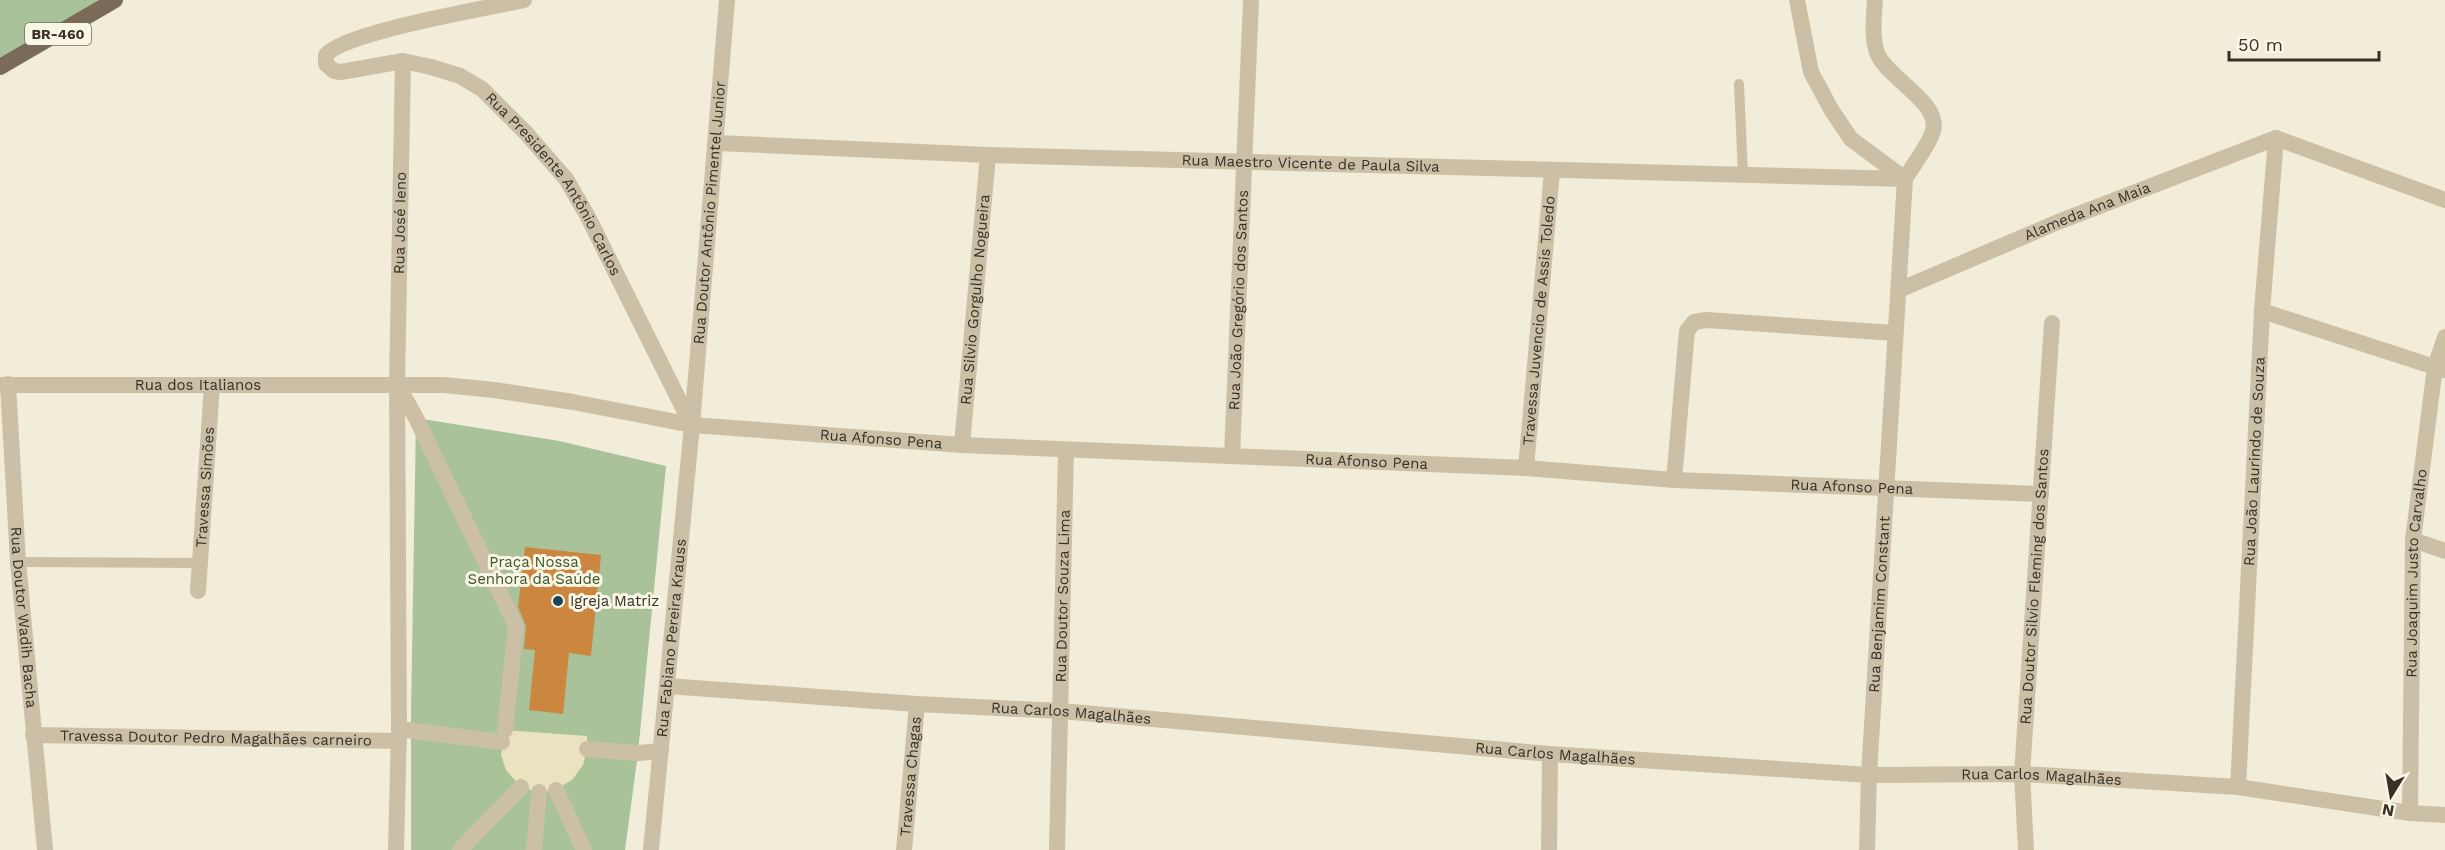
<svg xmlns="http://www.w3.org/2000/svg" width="2445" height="850" font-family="'Work Sans',sans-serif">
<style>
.green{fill:#a9c299}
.plaza{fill:#ebe3c0}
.building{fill:#cb863f}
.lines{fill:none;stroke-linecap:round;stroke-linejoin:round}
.service{stroke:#cbc0a5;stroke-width:10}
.pedestrian{stroke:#cbc0a5;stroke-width:16}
.minor{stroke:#cbc0a5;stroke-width:16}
.primary{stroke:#796b57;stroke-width:16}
.poi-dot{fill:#1a4559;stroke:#faf6e6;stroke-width:2}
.labels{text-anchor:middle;stroke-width:6;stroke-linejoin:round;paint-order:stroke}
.shield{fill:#faf6e6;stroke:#716b60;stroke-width:1.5}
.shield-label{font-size:14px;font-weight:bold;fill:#363027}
.street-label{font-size:15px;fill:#363027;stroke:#faf6e6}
.park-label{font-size:15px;fill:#3a5629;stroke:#faf6e6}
.poi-label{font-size:15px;fill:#363027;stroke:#faf6e6;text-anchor:start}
</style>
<rect width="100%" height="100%" fill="#f2edd9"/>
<g class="green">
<path d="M0,0H115L0,67Z"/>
<path d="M416,418L559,441L666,466L638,753L625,850H411V713Z"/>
</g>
<path class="plaza" d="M505,730L587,736V749L583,765L573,779L556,790L539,792L521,787L506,770L501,755Z"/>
<path class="building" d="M525,547L601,555L591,656L569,653L563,714L529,710L535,650L524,649L526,626L518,607Z"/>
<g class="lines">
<g class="service">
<path d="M1739,84L1743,175"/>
<path d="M18,562L201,563"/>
</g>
<g class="pedestrian">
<path d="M397,384L416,418L516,626L505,730"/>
<path d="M399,729L502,742"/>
<path d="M587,749L638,753L661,751"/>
<path d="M556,790L584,850"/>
<path d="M460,850L521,787"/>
<path d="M534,850L539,792"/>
</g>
<g class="minor">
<path id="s1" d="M524,0C489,8 344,32 326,55V64L334,71L341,72L403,61L431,67L460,76L482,89L526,133L566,179L587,215L691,424"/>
<path d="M1797,0L1811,72L1832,111L1851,139L1905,179"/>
<path d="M2276,138L2445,200"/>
<path id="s2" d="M717,143L988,155L1905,179"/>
<path id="s3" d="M1899,290L2058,222L2276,138"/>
<path d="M2262,311L2444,370"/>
<path id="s4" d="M8,384L18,562L45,850"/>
<path id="s5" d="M0,385H444L494,390L573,402L692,425L962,445L1526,468L1674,480L2041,494"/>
<path id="s6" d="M962,445L988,155"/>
<path id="s7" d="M1232,456L1251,0"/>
<path id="s8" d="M1526,468L1552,171"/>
<path d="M1674,480L1687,331L1694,322L1706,320L1895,333"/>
<path d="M2413,540L2445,551"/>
<path id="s9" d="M198,591L212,385"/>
<path id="s10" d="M667,686L917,704L1061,711L1550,754L1869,775L2022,774L2238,787L2410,813L2445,815"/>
<path id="s11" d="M33,735L399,741"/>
<path id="s12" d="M2238,787L2262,311L2276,138"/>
<path id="s13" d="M2410,813L2413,540L2435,367L2445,337"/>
<path id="s14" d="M396,850L399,729L397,384L403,61"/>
<path id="s15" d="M651,850L692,425L727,0"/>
<path id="s16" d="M904,850L917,704"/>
<path id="s17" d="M1057,850L1066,450"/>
<path d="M1549,850L1550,754"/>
<path id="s18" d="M1867,850L1869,775L1905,179C1913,165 1929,145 1933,131C1941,103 1889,79 1878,55C1871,39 1874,17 1875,0"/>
<path id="s19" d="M2026,850L2022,774L2052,323"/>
</g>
<path class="primary" d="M0,67L115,0"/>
</g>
<circle class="poi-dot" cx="558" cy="601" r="6"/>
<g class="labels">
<rect class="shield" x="25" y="23" width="66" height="22" rx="4.5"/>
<g class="shield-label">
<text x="58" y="39">BR-460</text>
</g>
<g class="street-label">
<text dy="5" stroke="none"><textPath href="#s2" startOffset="594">Rua Maestro Vicente de Paula Silva</textPath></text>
<text dy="5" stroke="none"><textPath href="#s1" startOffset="501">Rua Presidente Antônio Carlos</textPath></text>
<text dy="5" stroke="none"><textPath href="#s15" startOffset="640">Rua Doutor Antônio Pimentel Junior</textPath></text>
<text dy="5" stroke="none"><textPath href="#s3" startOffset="204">Alameda Ana Maia</textPath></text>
<text dy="5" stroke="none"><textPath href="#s14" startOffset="627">Rua José Ieno</textPath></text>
<text dy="5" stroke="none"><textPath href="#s6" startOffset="146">Rua Silvio Gorgulho Nogueira</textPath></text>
<text dy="5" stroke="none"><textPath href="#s7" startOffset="156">Rua João Gregório dos Santos</textPath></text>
<text dy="5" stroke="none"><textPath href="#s8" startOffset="148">Travessa Juvencio de Assis Toledo</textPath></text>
<text dy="5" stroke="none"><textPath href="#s5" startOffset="198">Rua dos Italianos</textPath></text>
<text dy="5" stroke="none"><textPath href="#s5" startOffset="885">Rua Afonso Pena</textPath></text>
<text dy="5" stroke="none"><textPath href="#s5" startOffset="1371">Rua Afonso Pena</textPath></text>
<text dy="5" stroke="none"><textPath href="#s12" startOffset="326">Rua João Laurindo de Souza</textPath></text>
<text dy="5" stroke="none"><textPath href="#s5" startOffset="1857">Rua Afonso Pena</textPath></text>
<text dy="5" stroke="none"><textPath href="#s9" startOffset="104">Travessa Simões</textPath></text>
<text dy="5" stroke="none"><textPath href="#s13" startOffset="240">Rua Joaquim Justo Carvalho</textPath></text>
<text dy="5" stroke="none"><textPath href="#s19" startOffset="264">Rua Doutor Silvio Fleming dos Santos</textPath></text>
<text dy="5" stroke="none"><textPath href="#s17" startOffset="254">Rua Doutor Souza Lima</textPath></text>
<text dy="5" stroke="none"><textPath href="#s18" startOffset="246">Rua Benjamim Constant</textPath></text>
<text dy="5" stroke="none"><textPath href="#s4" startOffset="234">Rua Doutor Wadih Bacha</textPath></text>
<text dy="5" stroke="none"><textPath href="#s15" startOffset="213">Rua Fabiano Pereira Krauss</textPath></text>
<text dy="5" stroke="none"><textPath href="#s10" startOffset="405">Rua Carlos Magalhães</textPath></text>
<text dy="5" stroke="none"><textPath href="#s11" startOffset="183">Travessa Doutor Pedro Magalhães carneiro</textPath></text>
<text dy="5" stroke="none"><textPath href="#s10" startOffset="891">Rua Carlos Magalhães</textPath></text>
<text dy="5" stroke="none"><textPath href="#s16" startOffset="74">Travessa Chagas</textPath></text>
<text dy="5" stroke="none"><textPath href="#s10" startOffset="1378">Rua Carlos Magalhães</textPath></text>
</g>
<g class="park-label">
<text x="534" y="567">Praça Nossa<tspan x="534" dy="17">Senhora da Saúde</tspan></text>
</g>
<g class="poi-label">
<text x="570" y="606">Igreja Matriz</text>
</g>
</g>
<g transform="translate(2391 796) rotate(191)" stroke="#faf6e6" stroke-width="4.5" paint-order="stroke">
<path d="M0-4.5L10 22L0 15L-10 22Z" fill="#363027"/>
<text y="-9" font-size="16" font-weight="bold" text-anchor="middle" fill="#363027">N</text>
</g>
<path d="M2229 51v9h150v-9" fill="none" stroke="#363027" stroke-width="3"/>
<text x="2238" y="51" font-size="18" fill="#363027" stroke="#faf6e6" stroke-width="4.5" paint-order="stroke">50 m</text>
</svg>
